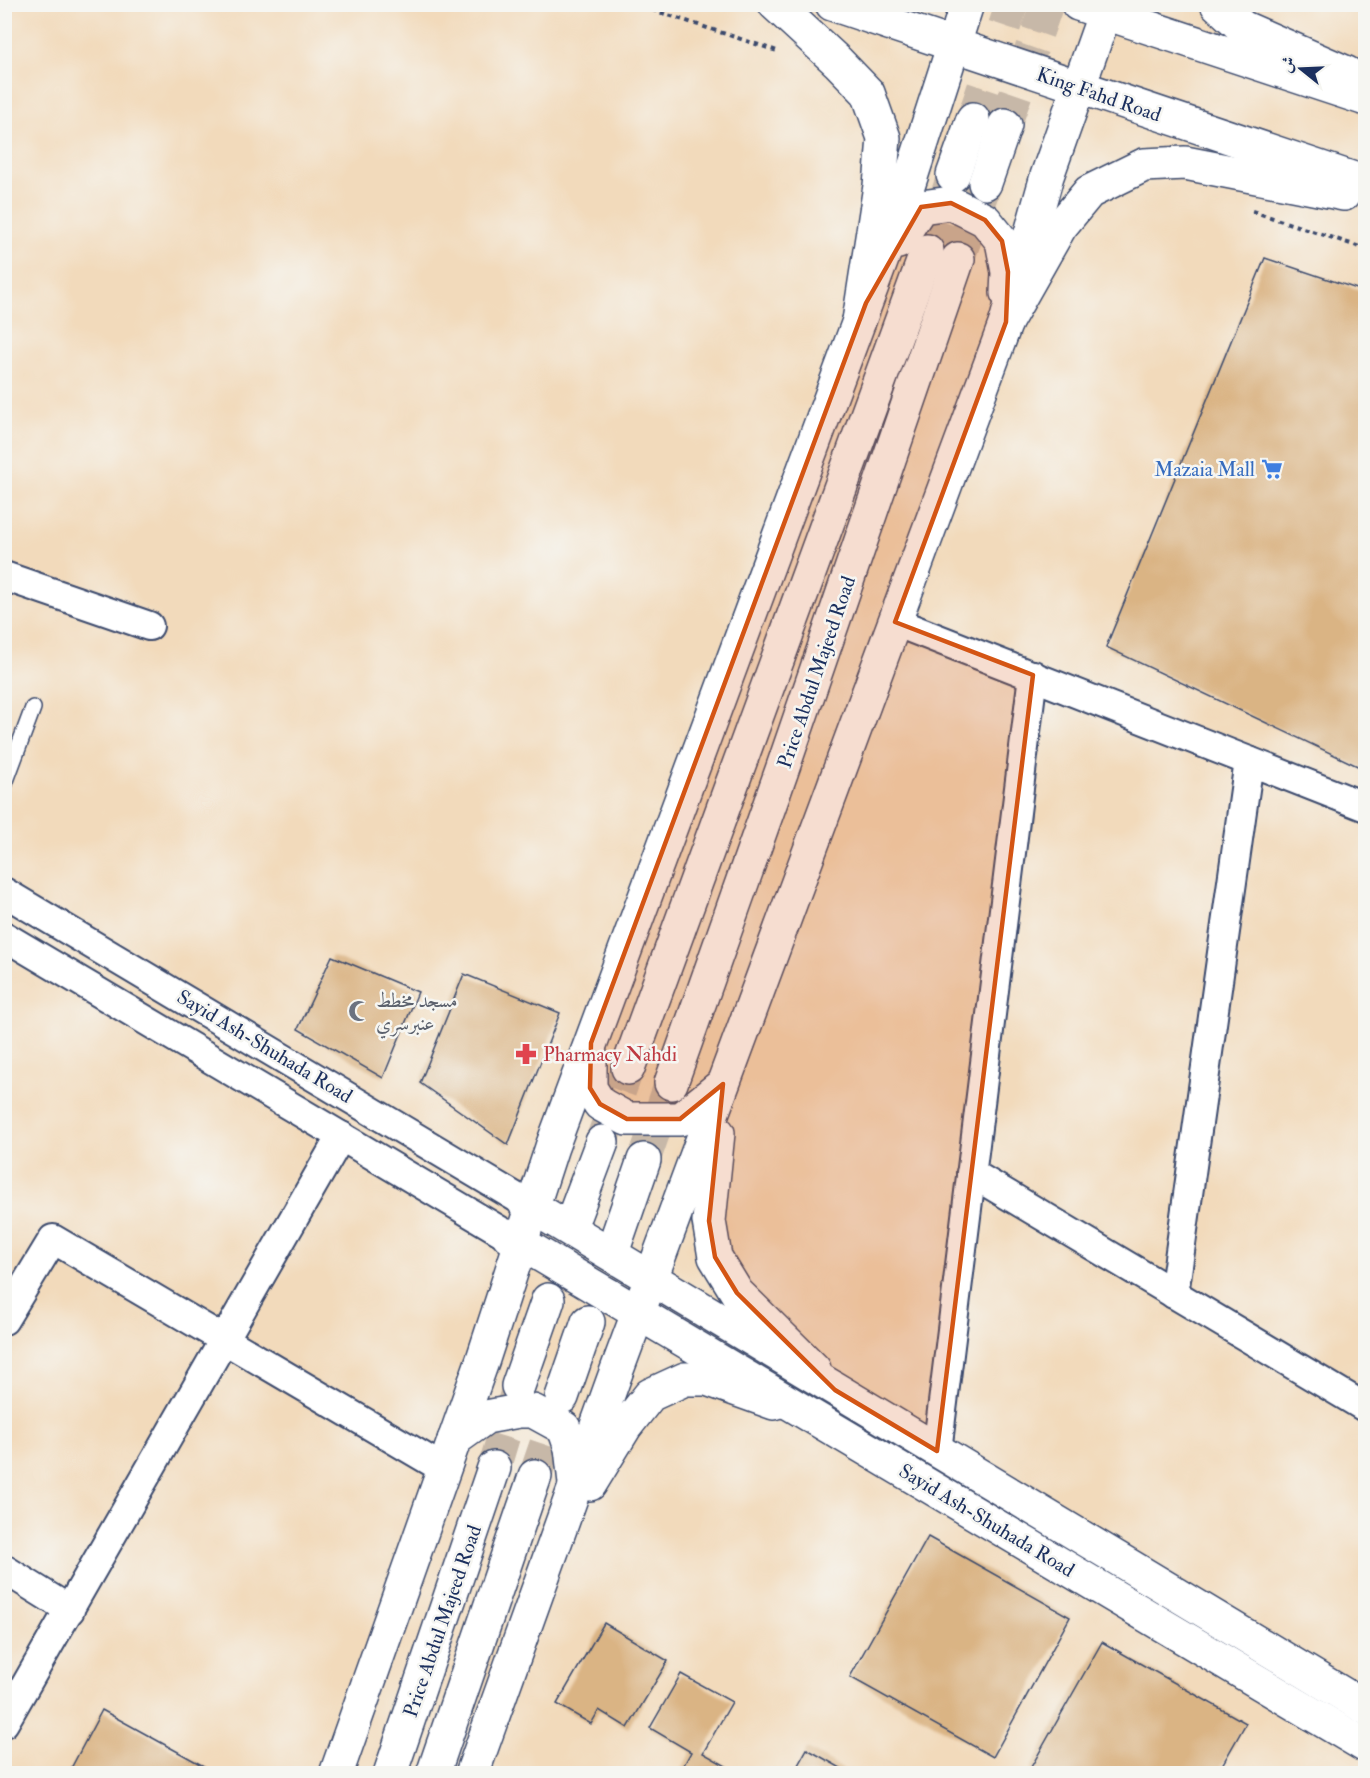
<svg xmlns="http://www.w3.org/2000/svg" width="1370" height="1778" font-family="'IM FELL Double Pica',Amiri,serif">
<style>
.building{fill:#dab484}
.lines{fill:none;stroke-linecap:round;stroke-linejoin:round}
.primary-tunnel{stroke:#c7b8a8;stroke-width:33;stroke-dasharray:33 16;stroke-linecap:butt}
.service-casing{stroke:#3b496c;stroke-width:18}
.minor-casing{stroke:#3b496c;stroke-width:32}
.tertiary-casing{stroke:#3b496c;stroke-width:36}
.primary-casing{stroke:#3b496c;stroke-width:36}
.path{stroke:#3b496c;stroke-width:4;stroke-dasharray:4.5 4.5;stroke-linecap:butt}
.service{stroke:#fff;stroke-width:15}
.minor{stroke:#fff;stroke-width:28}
.tertiary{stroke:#fff;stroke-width:33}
.primary{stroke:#fff;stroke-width:33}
.marked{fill:#d45514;fill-opacity:0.2;stroke:#d45514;stroke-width:4.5;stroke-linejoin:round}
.labels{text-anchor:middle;stroke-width:5;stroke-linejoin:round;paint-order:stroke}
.street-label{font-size:20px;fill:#1b2f5e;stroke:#f6f6f2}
.shop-label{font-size:20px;fill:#366cbe;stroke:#f6f6f2;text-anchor:end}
.worship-label{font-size:20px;fill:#5b616d;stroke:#f6f6f2;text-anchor:start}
.health-label{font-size:20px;fill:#be3a42;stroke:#f6f6f2;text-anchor:start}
</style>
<rect width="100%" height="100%" fill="#f6f6f2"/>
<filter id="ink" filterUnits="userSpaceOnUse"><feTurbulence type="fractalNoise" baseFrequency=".0167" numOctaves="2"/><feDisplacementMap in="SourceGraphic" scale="12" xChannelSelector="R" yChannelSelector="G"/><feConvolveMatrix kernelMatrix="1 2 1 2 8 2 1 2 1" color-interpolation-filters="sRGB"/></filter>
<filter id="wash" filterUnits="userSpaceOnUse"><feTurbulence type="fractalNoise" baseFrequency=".008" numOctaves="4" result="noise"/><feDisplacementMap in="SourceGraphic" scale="24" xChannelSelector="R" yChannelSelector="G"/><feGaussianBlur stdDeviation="1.35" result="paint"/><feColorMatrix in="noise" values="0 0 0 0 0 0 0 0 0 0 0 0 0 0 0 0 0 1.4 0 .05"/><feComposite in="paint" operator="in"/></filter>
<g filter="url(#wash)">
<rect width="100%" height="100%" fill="#f2dabb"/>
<g id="blocks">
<g class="building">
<path d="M1265,258L1366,292V770L1106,647Z"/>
<path d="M332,956L418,992L383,1078L298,1029Z"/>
<path d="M464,974L560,1013L508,1145L420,1083Z"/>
<path d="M928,1537L1070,1617L993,1757L850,1677Z"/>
<path d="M604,1623L668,1661L628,1728L599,1710L591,1724L557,1704Z"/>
<path d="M1102,1642L1246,1723L1217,1774H1037L1030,1769Z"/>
<path d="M681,1674L732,1702L703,1753L735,1771L734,1774H679L691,1752L650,1728Z"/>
<path d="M102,1710L218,1774H68Z"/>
<path d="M807,1749L848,1772L847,1774H793Z"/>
</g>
</g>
</g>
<g filter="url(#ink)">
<use href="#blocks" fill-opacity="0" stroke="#3b496c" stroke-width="1.5"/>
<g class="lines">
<g class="primary-tunnel">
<path d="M973,119L1012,4"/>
<path d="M1005,125L1047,4"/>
<path d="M927,251L952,180"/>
<path d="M958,259L984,188"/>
<path d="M603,1137L628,1068"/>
<path d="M644,1160L671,1083"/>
<path d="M494,1468L518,1388"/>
<path d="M535,1476L562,1397"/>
</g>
<defs>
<path id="service" d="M4,786L33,708"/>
<g id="minor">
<path d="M4,576L149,626"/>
<path d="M895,622L1366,807"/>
<path d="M4,892L524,1202"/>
<path d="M4,936L509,1236"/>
<path d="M971,1173L1366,1408"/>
<path d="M1174,1294L1249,761"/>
<path d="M4,1320L53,1239L444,1469"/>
<path d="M937,1451L1033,675"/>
<path d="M4,1569L70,1610"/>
<path d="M4,1723L341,1136"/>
</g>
<g id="tertiary">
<path d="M898,242L921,207L951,203L985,220L1002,241L1008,272L1007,293"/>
<path d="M590,1054V1088L600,1104L627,1119H680L722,1085"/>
<path d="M718,1133L709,1221L715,1257L737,1293L814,1369"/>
<path d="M524,1202L619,1259"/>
<path d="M509,1236L608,1295"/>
<path d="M454,1440L486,1417L519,1411H533L564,1428L571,1448L575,1483"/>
<path d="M590,1484L625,1427L650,1395L685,1379H707L774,1403"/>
<path d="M336,1774L483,1359L552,1147L901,208L967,4"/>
<path d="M472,1774L614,1378L1006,322L1047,176L1108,4"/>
</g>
<g id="primary">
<path d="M775,4L838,62L868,93L884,138L880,186L859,321"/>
<path d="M832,4L1366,183"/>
<path d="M1078,4L1366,99"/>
<path d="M1217,4L1242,27L1347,73"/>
<path d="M953,175L973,119"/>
<path d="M985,183L1005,125"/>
<path d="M1006,322L1060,227L1089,192L1144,165L1185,163L1344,194"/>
<path d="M628,1068L927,251"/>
<path d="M671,1083L782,770L958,259"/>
<path d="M575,1214L602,1142"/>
<path d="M616,1241L644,1160"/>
<path d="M619,1259L1366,1708"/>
<path d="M608,1295L1366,1746"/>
<path d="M518,1386L548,1300"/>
<path d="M562,1397L588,1322"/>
<path d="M390,1774L494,1468"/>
<path d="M433,1774L535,1476"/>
</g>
</defs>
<use href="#service" class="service-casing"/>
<use href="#minor" class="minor-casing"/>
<use href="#tertiary" class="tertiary-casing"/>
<use href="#primary" class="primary-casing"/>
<g class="path">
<path d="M635,4L777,51"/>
<path d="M1252,211L1366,249"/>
</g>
<use href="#service" class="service"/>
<use href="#minor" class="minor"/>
<use href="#tertiary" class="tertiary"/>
<use href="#primary" class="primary"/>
</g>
</g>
<path class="marked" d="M951,203L985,220L1002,241L1008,272L1006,322L895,622L1033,675L937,1451L835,1390L737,1293L715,1257L709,1221L723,1084L680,1119H627L600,1104L590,1088L591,1043L866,303L921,207Z"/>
<defs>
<symbol id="supermarket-bare" viewBox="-9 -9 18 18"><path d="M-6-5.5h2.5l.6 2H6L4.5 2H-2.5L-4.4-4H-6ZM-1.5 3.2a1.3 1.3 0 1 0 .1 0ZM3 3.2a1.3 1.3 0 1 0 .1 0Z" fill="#3f7fe0" stroke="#f6f6f2" stroke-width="2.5" paint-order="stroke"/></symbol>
<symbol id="mosque-bare" viewBox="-9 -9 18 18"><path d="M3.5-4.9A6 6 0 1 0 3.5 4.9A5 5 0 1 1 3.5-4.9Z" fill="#6b7280" stroke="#f6f6f2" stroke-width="2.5" paint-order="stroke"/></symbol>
<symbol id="pharmacy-bare" viewBox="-9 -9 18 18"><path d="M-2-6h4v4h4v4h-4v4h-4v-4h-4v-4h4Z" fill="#e0444e" stroke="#f6f6f2" stroke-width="2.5" paint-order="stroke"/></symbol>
</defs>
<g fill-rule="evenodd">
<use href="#supermarket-bare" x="1257" y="454" width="30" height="30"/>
<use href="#mosque-bare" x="344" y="996" width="30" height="30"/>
<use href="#pharmacy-bare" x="511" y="1039" width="30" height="30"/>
</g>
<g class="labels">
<g class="street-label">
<text transform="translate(1099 94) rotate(19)" y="7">King Fahd Road</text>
<text transform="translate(816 672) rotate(-71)" y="7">Price Abdul Majeed Road</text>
<text transform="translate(265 1046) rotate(31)" y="7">Sayid Ash-Shuhada Road</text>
<text transform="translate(987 1520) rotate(31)" y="7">Sayid Ash-Shuhada Road</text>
<text transform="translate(442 1621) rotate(-71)" y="7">Price Abdul Majeed Road</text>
</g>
<g class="shop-label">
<text x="1255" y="476">Mazaia Mall</text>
</g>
<g class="worship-label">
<text x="376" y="1007">مسجد مخطط<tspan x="376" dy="23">عنبرسري</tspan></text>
</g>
<g class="health-label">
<text x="543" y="1061">Pharmacy Nahdi</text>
</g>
</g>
<rect width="1370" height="1778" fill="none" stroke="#f6f6f2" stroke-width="24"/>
<g transform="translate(1301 69) rotate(288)" stroke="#f6f6f2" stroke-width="4.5" paint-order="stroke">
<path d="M0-4.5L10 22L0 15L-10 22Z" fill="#1b2f5e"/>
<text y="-9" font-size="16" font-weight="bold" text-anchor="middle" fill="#1b2f5e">ش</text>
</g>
</svg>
